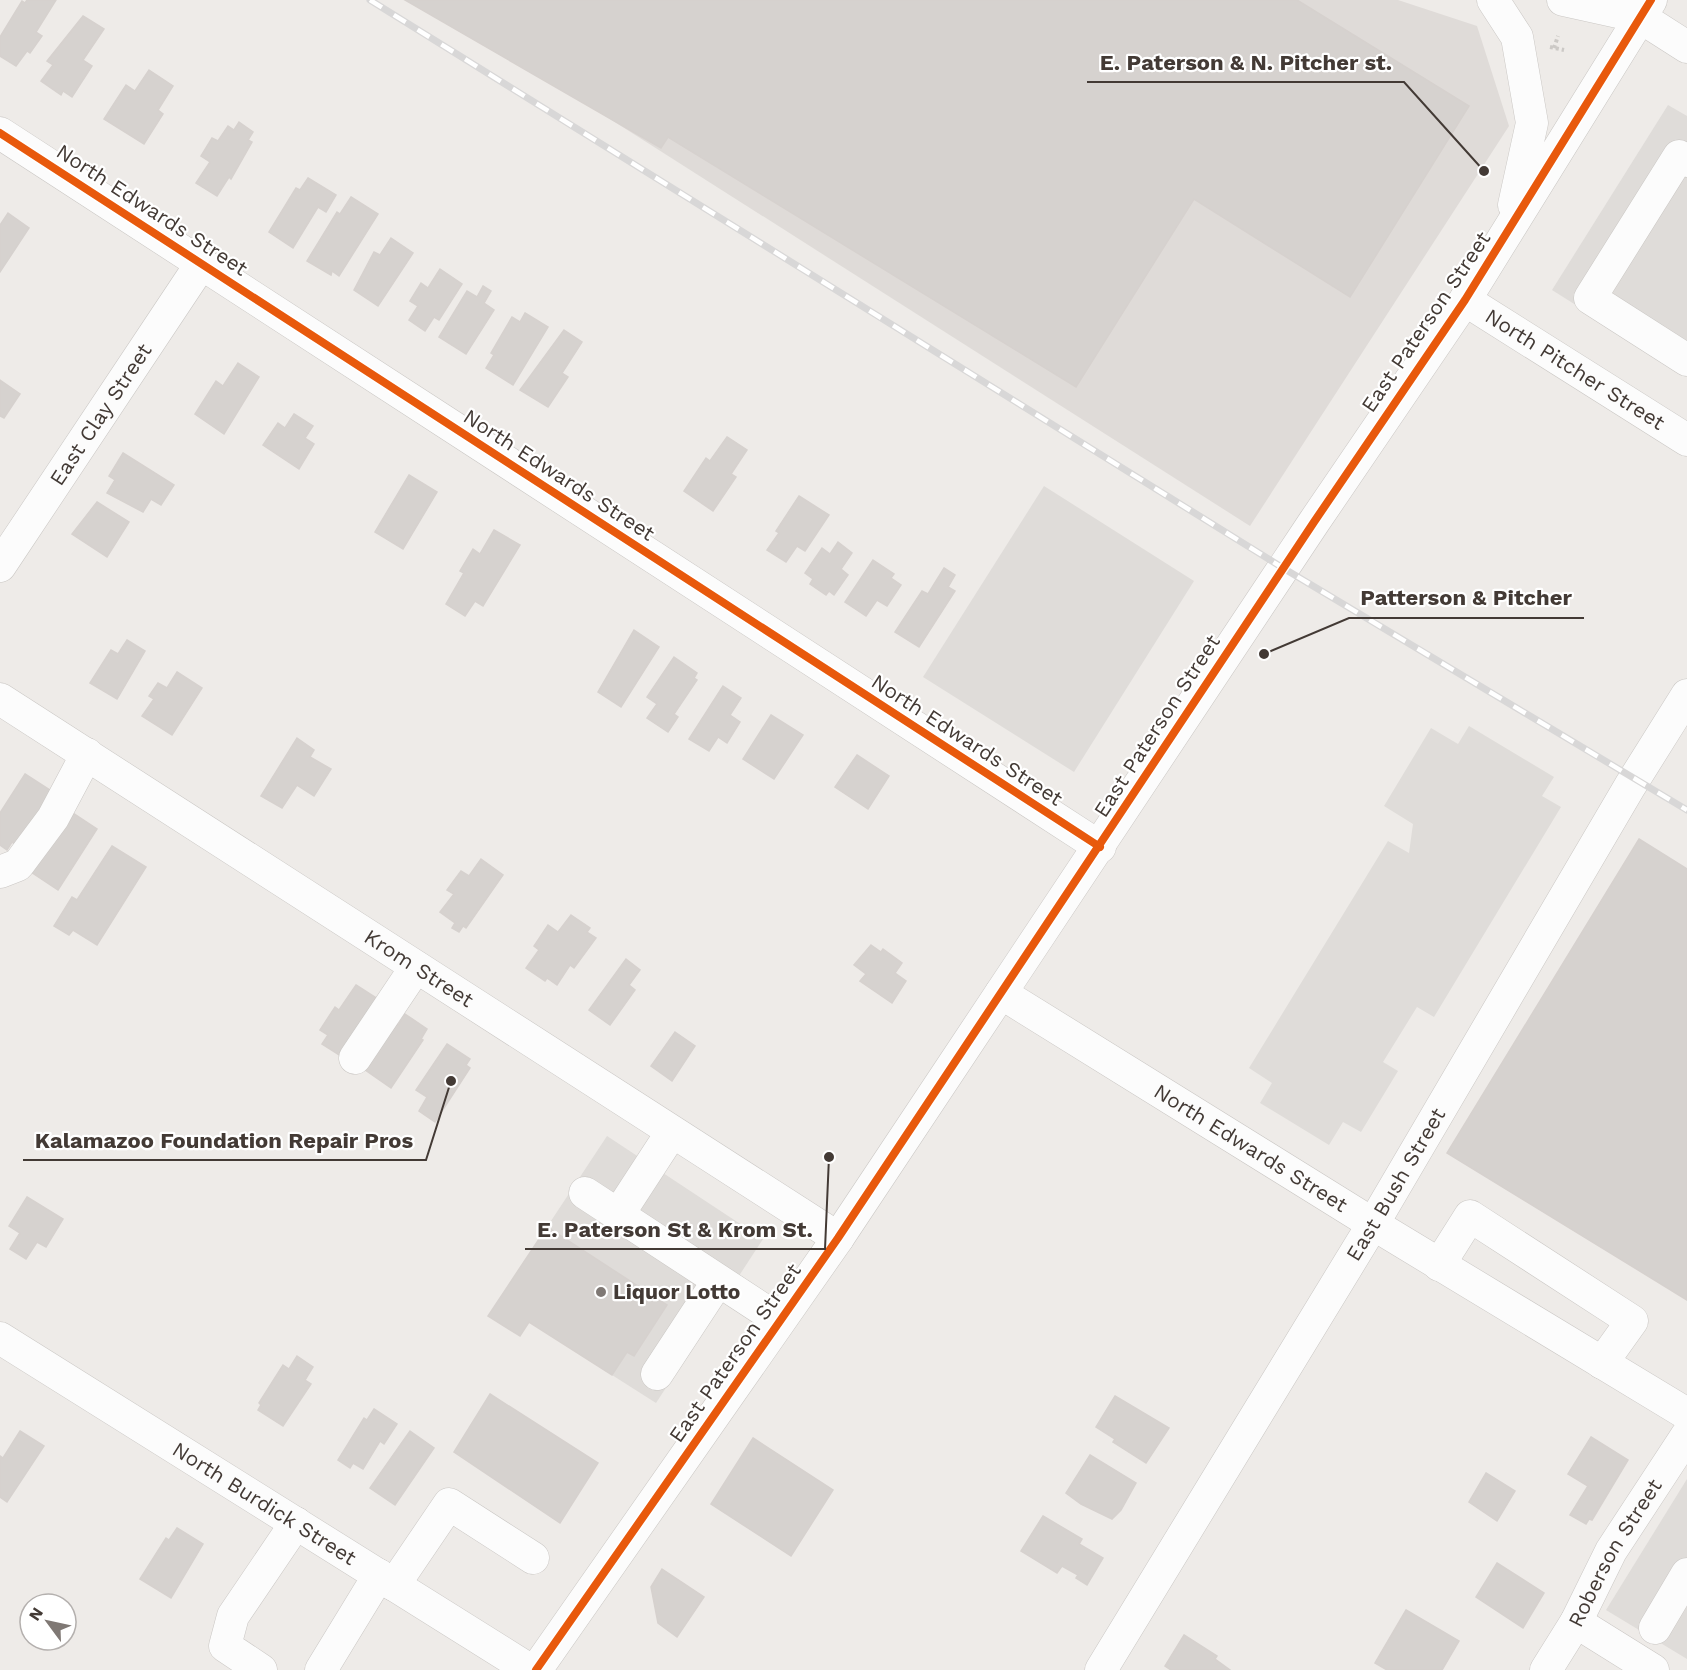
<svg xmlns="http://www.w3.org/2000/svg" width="1687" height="1670" font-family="'Work Sans',sans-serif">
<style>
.industrial{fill:#dfdbd8}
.parking{fill:#dfdcd9}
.building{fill:#d6d2cf;stroke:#d6d1ce;stroke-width:1.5}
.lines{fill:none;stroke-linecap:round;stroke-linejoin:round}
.minor-casing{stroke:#cac7c4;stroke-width:33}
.path{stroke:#ccc9c6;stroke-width:4;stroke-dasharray:3 3;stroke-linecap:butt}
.minor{stroke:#fcfcfc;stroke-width:32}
.rail-casing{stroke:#d8d7d7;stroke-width:7}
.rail{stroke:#fff;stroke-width:4.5;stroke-dasharray:14;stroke-linecap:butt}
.cycleway-casing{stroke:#fff;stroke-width:11}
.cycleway{stroke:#e8590c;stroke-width:8}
.poi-dot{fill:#7f7874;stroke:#fff;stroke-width:2}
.labels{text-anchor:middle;stroke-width:4.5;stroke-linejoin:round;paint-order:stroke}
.street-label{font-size:21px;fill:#433a35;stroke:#fff}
.poi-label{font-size:21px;font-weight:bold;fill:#433a35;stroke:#fff;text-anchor:start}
.leader{fill:none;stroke:#433a35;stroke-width:2}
.callout-dot{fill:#433a35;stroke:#fff;stroke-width:2}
.callout-label{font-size:22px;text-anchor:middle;font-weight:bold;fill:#433a35;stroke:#fff;stroke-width:4.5;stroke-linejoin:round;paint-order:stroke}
</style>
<rect width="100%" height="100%" fill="#eeebe8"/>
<path class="industrial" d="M423,0H1398L1477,26L1509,126L1250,526Z"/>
<g class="parking">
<path d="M1668,105L1687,116V375L1552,290Z"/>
<path d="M1044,486L1194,581L1074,772L923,677Z"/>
<path d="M1469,726L1554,777L1542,796L1561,807L1434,1017L1417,1007L1383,1062L1398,1071L1361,1132L1343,1122L1329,1145L1260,1103L1272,1083L1249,1068L1388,841L1409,853L1413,824L1384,806L1431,728L1458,744Z"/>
<path d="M607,1136L763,1239L656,1403L612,1375L627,1352L634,1356L666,1305L547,1227Z"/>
<path d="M1687,1479V1659L1606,1610Z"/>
</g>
<g class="building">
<path d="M27,0H56L36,32L42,36L30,53L27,51L16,66L0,56V37L22,1L25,3Z"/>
<path d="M405,0H1297L1469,106L1350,297L1194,199L1076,387L668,137L661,148Z"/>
<path d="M83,16L104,29L83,60L92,66L72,97L63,91L61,95L41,81L53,65L47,61Z"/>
<path d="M149,70L173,86L158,110L163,114L144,144L104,119L126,85L135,91Z"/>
<path d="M239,122L253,132L248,140L252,142L231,179L229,177L217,196L196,183L210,162L201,156L212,138L218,141L228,126L234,130Z"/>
<path d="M308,178L336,195L326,212L318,207L293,248L269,232L296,188L300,190Z"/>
<path d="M351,197L378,214L339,276L332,271L331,275L307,261L337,212L340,214Z"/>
<path d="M8,213L29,228L0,272V225Z"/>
<path d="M391,238L413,253L378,306L354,290L374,252L380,255Z"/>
<path d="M440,269L462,284L439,320L434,317L425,331L409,320L418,306L410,301L421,283L428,288Z"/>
<path d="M483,286L491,291L484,303L494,310L466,354L439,337L467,291L477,297Z"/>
<path d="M525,313L548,327L513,385L486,368L494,355L491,353L512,317L520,322Z"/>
<path d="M564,330L582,342L562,373L568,377L548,407L520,390Z"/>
<path d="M238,363L259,377L224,434L195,414L216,381L223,386Z"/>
<path d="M0,380L20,394L4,418L0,416Z"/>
<path d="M294,414L313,426L305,438L314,444L299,469L263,445L278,423L285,428Z"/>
<path d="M727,437L747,450L731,474L736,477L713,511L684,491L706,458L710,461Z"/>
<path d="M123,453L174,485L161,505L151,499L143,512L107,493L115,480L109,476Z"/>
<path d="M409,475L437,492L403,549L375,532Z"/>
<path d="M799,496L829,515L805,551L797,546L786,562L767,550L779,533L776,531Z"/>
<path d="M97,502L129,522L107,557L72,534Z"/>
<path d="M494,530L520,545L483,606L475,601L465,616L446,604L464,573L460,571L473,549L480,554Z"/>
<path d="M838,542L852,553L841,569L848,575L834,595L829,591L826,595L810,584L813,579L805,573L822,548L830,554Z"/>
<path d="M873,560L894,574L891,578L901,585L887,606L877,600L866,616L845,602Z"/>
<path d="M944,568L955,575L948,587L955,591L919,647L895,632L922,591L928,594Z"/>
<path d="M634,630L659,647L621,707L598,692Z"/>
<path d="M127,640L145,651L117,699L90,683L111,650L118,654Z"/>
<path d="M674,657L697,673L694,678L697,680L674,714L678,717L668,732L647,718L657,704L647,697Z"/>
<path d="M177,672L202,688L172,735L142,716L154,699L149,696L158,683L167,688Z"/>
<path d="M723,686L741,698L730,715L740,722L727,743L718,737L709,751L689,739Z"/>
<path d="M771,715L803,735L774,779L743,759Z"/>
<path d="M297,738L314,750L310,757L331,769L314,796L297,785L282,808L261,796Z"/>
<path d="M857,755L889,776L868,809L835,787Z"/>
<path d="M25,774L53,792L19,846L12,842L7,850L0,845V813Z"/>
<path d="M70,811L97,829L58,890L31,872Z"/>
<path d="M1639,839L1687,869V1300L1447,1153Z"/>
<path d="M112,846L146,867L97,945L73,930L69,935L54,926L72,897L77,900Z"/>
<path d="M481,859L503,875L466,928L463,926L459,932L452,928L455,923L440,912L454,894L447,890L461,871L469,876Z"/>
<path d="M571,915L590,928L587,932L596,938L574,968L570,965L557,985L547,978L545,981L526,968L539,950L534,946L548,925L558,932Z"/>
<path d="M871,945L881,952L883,949L902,963L895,973L906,981L892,1003L860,981L866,974L854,965Z"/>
<path d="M626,959L640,970L629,985L635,990L610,1025L589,1010Z"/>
<path d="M356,985L381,1001L344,1058L322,1044L328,1035L320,1030L335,1007L339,1010Z"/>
<path d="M405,1014L427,1029L421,1039L423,1040L391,1088L361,1067L395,1023L398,1025Z"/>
<path d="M675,1032L695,1046L672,1081L651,1066Z"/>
<path d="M447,1044L470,1059L466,1065L470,1068L435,1122L419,1111L427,1097L416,1090Z"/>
<path d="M27,1197L63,1219L46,1247L37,1242L26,1259L10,1249L20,1233L9,1226Z"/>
<path d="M547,1227L667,1305L634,1356L627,1352L612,1375L529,1322L520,1336L488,1316Z"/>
<path d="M297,1356L313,1367L305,1380L311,1384L283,1426L258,1410L261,1405L259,1403L283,1365L289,1369Z"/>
<path d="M490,1394L598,1463L560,1523L454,1452Z"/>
<path d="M1115,1396L1169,1428L1146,1463L1113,1442L1115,1439L1096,1427Z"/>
<path d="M374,1409L397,1424L384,1444L380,1441L363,1469L353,1463L350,1468L338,1460L364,1418L367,1420Z"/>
<path d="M20,1431L44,1446L7,1502L0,1497V1456L3,1458Z"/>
<path d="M410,1431L434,1448L395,1505L370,1488Z"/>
<path d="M1591,1437L1628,1460L1592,1520L1589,1519L1586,1524L1570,1515L1588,1486L1568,1474Z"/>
<path d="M753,1438L833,1490L791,1556L711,1504Z"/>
<path d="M1090,1455L1136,1483L1121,1510L1112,1519L1081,1504L1066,1493Z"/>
<path d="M1486,1473L1515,1491L1497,1521L1469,1502Z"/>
<path d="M1043,1516L1082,1539L1079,1544L1103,1558L1087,1585L1076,1578L1078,1575L1062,1566L1057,1573L1021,1551Z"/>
<path d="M177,1528L203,1544L171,1598L140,1579L166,1538L169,1540Z"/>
<path d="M1497,1563L1544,1593L1523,1628L1476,1597Z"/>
<path d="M662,1569L704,1597L677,1637L658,1623L651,1587Z"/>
<path d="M1406,1610L1459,1641L1442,1670H1387L1375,1663Z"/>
<path d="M1184,1635L1217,1656L1215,1659L1230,1670H1171L1165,1666Z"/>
</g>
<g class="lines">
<defs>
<g id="minor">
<path d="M1493,0L1517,37L1532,123L1514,205"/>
<path d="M1563,0L1640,17L1687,47"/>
<path d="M0,133L1100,847"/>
<path d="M1687,161L1679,156L1590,298L1687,360"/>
<path id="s1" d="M1465,300L1687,440"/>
<path id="s2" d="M0,566L201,264"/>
<path id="s3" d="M0,699L838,1238"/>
<path d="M0,872L18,865L53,818L87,754"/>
<path id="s4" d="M1001,993L1373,1224L1687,1414"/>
<path d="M355,1058L416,967"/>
<path d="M585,1193L779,1320"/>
<path d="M618,1215L672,1132"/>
<path d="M1439,1265L1470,1216L1632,1321L1602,1363"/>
<path id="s5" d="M0,1338L530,1670"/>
<path d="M657,1374L718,1281"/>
<path d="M394,1585L449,1504L533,1558"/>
<path d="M1576,1622L1653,1670"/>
<path d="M1655,1628L1687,1574"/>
<path d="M261,1670L225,1646L233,1616L296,1523"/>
<path d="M321,1670L379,1575"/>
<path d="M536,1670L838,1238L1314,522L1465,300L1651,0"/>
<path id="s6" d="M1101,1670L1373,1224L1630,786L1687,695"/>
<path id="s7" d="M1546,1670L1576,1622L1611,1551L1687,1435"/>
</g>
</defs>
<use href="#minor" class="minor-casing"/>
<g class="path">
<path d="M1550,47L1564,50"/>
<path d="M1554,48L1558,36"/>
</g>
<use href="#minor" class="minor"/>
<defs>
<path id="rail" d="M370,0L1283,568L1687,810"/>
</defs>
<use href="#rail" class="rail-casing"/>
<use href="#rail" class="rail"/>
<defs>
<g id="cycleway">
<path d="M0,133L1100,847"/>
<path d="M536,1670L838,1238L1314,522L1465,300L1651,0"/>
</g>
</defs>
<use href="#cycleway" class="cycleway-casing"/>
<use href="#cycleway" class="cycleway"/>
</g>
<circle class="poi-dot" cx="601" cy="1292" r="6"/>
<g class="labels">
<g class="street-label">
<text transform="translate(152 210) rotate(33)" y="7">North Edwards Street</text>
<text transform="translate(1426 322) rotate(-56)" y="7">East Paterson Street</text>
<text dy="7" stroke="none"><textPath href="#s1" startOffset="130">North Pitcher Street</textPath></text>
<text dy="7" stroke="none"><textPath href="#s2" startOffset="182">East Clay Street</textPath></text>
<text transform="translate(559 475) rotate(33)" y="7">North Edwards Street</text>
<text transform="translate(1157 726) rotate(-57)" y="7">East Paterson Street</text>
<text transform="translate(967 740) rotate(33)" y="7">North Edwards Street</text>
<text dy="7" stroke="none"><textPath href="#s3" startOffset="498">Krom Street</textPath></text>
<text dy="7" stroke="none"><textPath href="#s4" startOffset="294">North Edwards Street</textPath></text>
<text dy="7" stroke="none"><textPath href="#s6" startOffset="568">East Bush Street</textPath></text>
<text transform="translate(735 1353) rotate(-55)" y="7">East Paterson Street</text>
<text dy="7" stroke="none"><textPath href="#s5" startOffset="312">North Burdick Street</textPath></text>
<text dy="7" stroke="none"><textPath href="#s7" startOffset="136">Roberson Street</textPath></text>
</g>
<g class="poi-label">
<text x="613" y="1299">Liquor Lotto</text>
</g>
</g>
<path class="leader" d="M1484 171L1404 82H1087M1264 654L1349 618H1584M451 1081L426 1160H23M829 1157L825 1249H525"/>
<g class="callout-dot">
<circle cx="1484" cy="171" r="6"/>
<circle cx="1264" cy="654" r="6"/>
<circle cx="451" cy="1081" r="6"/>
<circle cx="829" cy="1157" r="6"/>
</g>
<g class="callout-label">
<text x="1246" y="70">E. Paterson &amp; N. Pitcher st.</text>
<text x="1466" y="605">Patterson &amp; Pitcher</text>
<text x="224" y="1148">Kalamazoo Foundation Repair Pros</text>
<text x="675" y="1237">E. Paterson St &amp; Krom St.</text>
</g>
<g transform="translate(48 1622) rotate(303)"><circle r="28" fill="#ffffff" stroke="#b4b0ae" stroke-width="1.5"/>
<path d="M0-4.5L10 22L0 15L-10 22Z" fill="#7f7874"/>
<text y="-9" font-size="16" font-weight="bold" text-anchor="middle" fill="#433a35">N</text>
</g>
</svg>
